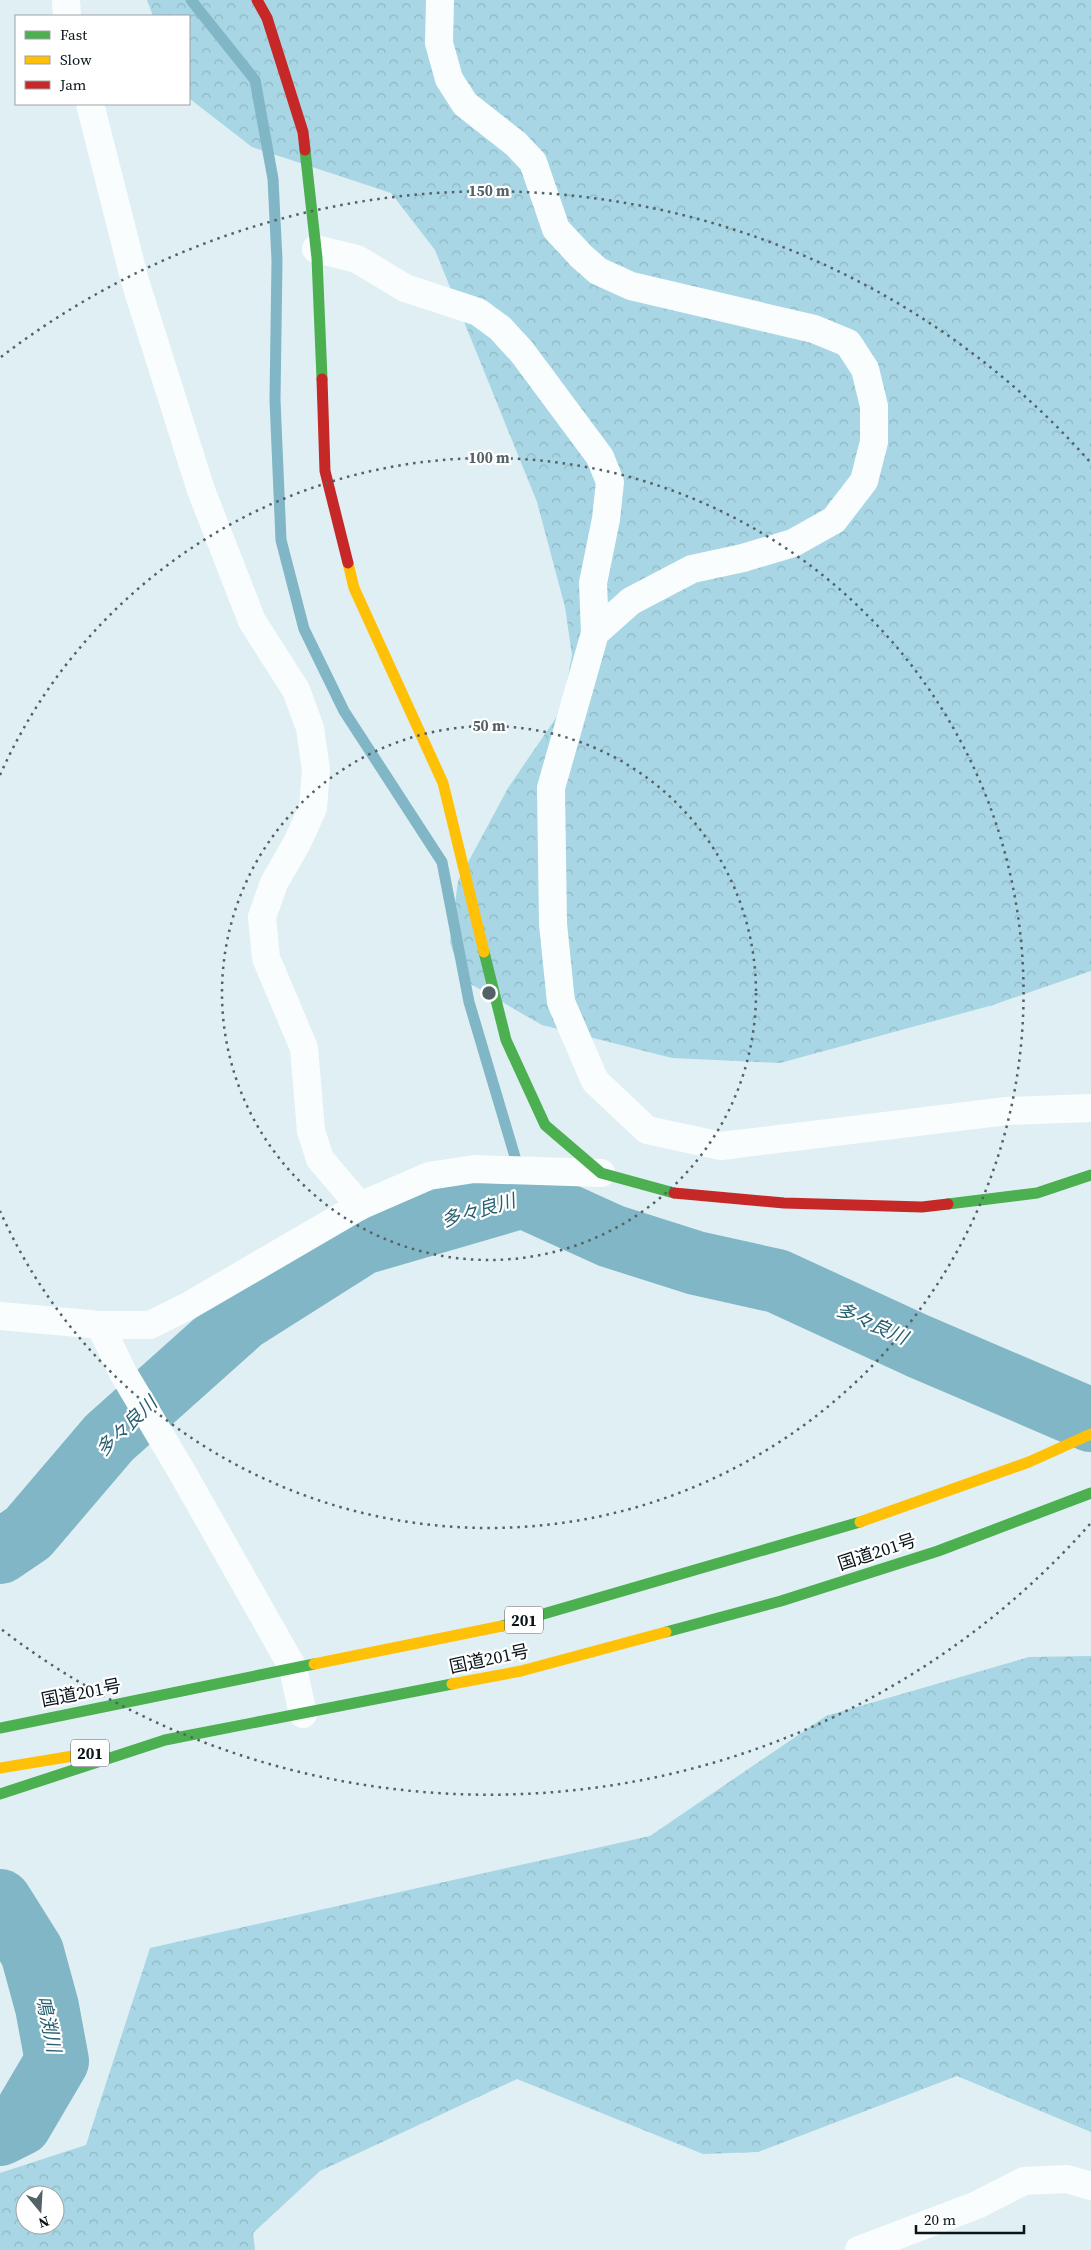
<svg xmlns="http://www.w3.org/2000/svg" width="1091" height="2250" font-family="'Source Serif 4','Noto Sans JP',serif">
<style>
.forest{fill:url(#forest-crowns);fill-rule:evenodd}
.lines{fill:none;stroke-linecap:round;stroke-linejoin:round}
.stream{stroke:#80b6c5;stroke-width:11}
.river{stroke:#80b6c5;stroke-width:64}
.street{stroke:#fafdfd;stroke-width:28}
.fast{stroke:#4caf50;stroke-width:11}
.slow{stroke:#ffc107;stroke-width:11}
.jam{stroke:#c62828;stroke-width:11}
.ring{fill:none;stroke:#546166;stroke-width:2.5;stroke-dasharray:2.5 5}
.labels{text-anchor:middle;stroke-width:4.5;stroke-linejoin:round;paint-order:stroke}
.shield{fill:#fff;stroke:#535b5e;stroke-width:1}
.shield-label{font-size:16px;font-weight:bold;fill:#091519}
.street-label{font-size:18px;fill:#091519;stroke:#fff}
.water-label{font-size:19px;font-style:italic;fill:#27606f;stroke:#fff}
.centre{fill:#546166;stroke:#fff;stroke-width:2.5}
.ring-label{font-size:15px;text-anchor:middle;font-weight:bold;fill:#546166;stroke:#fff;stroke-width:4.5;stroke-linejoin:round;paint-order:stroke}
</style>
<defs>
<pattern id="forest-crowns" width="20" height="18" patternUnits="userSpaceOnUse" patternTransform="scale(1.25)"><rect width="20" height="18" fill="#a8d6e4"/><path d="M2 6a3 3 0 1 1 6 0M12 15a3 3 0 1 1 6 0" fill="none" stroke="#8fb7c3"/></pattern>
</defs>
<rect width="100%" height="100%" fill="#e0eff4"/>
<g class="forest">
<path d="M147,0H1091V971L993,1005L780,1063L672,1058L542,1025L462,979L450,942L458,881L508,788L562,709L572,655L565,607L537,502L435,250L391,193L252,147L190,99L189,16H153Z"/>
<path d="M1091,1656V2132L957,2076L758,2152L703,2154L517,2079L320,2171L253,2233L255,2250H0V2173L86,2145L150,1948L650,1836L826,1716L1029,1657ZM25,2195H55V2225H25Z"/>
</g>
<g class="lines">
<path class="stream" d="M191,0L255,80L273,179L277,260L275,400L281,540L304,629L344,711L442,862L469,1002L521,1177L523,1196"/>
<g class="river">
<path d="M0,1552L28,1533L109,1438L242,1319L362,1243L523,1196L611,1236L696,1263L777,1281L918,1346L1091,1420"/>
<path d="M0,1901L32,1952L47,2007L57,2061L20,2124L0,2134"/>
</g>
<g class="street">
<path d="M66,0L67,16"/>
<path d="M440,0L439,43L449,79L465,104L516,144L533,162L556,229L581,256L598,271L631,286L814,329L848,343L865,369L874,406V442L864,481L834,520L793,543L743,558L692,569L631,601L595,633L551,788L553,924L561,1002L595,1081L647,1130L721,1146L1007,1111L1091,1108"/>
<path d="M90,104L135,281L201,490L252,621L296,690L310,728L316,770L313,808L297,843L274,883L262,917L266,958L304,1048L311,1131L320,1159L360,1206"/>
<path d="M316,249L357,259L405,288L478,312L500,328L522,352L600,457L610,482L606,519L593,583L595,633"/>
<path d="M0,1316L100,1325H150L190,1305L360,1206L429,1176L474,1169L601,1173"/>
<path d="M100,1325L122,1371L182,1472L293,1668L303,1714"/>
<path d="M859,2250L977,2205L1024,2181L1067,2179L1091,2186"/>
</g>
<g class="fast">
<path d="M305,150L317,258L322,379"/>
<path d="M484,952L506,1040L545,1125L601,1173L674,1193"/>
<path d="M948,1204L1037,1193L1091,1175"/>
<path d="M502,1626L860,1522"/>
<path d="M666,1632L781,1601L938,1551L1091,1493"/>
<path d="M0,1728L314,1664"/>
<path d="M0,1794L165,1740L452,1684"/>
</g>
<g class="slow">
<path d="M348,563L354,588L443,783L484,952"/>
<path d="M860,1522L1029,1462L1091,1434"/>
<path d="M314,1664L502,1626"/>
<path d="M452,1684L521,1671L666,1632"/>
<path d="M0,1768L79,1755"/>
</g>
<g class="jam">
<path d="M257,0L267,18L303,132L305,150"/>
<path d="M322,379L325,471L348,563"/>
<path d="M674,1193L784,1203L922,1207L948,1204"/>
</g>
</g>
<g class="ring">
<circle cx="489" cy="993" r="267"/>
<path d="M0 775A535 535 0 1 1 0 1211"/>
<path d="M1090 1524A802 802 0 0 1 1 1629M1 357A802 802 0 0 1 1090 462"/>
</g>
<g class="labels">
<g class="shield">
<rect x="505" y="1606.5" width="38" height="27" rx="4"/>
<rect x="71" y="1739.5" width="38" height="27" rx="4"/>
</g>
<g class="shield-label">
<text x="524" y="1626">201</text>
<text x="90" y="1759">201</text>
</g>
<g class="street-label">
<text transform="translate(877 1552) rotate(-18)" y="6">国道201号</text>
<text transform="translate(489 1659) rotate(-12)" y="6">国道201号</text>
<text transform="translate(81 1693) rotate(-11)" y="6">国道201号</text>
</g>
<g class="water-label">
<text transform="translate(478 1210) rotate(-16)" y="7">多々良川</text>
<text transform="translate(872 1323) rotate(24)" y="7">多々良川</text>
<text transform="translate(126 1426) rotate(-44)" y="7">多々良川</text>
<text transform="translate(49 2024) rotate(78)" y="7">鳴渕川</text>
</g>
</g>
<circle cx="489" cy="993" r="8" class="centre"/>
<g class="ring-label">
<text x="489" y="196">150 m</text>
<text x="489" y="463">100 m</text>
<text x="489" y="731">50 m</text>
</g>
<rect x="15" y="15" width="175" height="90" fill="#ffffff" stroke="#9da1a3"/>
<rect x="25" y="31" width="25" height="8" fill="#4caf50" stroke="#9da1a3"/>
<text x="60" y="40" font-size="15" fill="#091519">Fast</text>
<rect x="25" y="56" width="25" height="8" fill="#ffc107" stroke="#9da1a3"/>
<text x="60" y="65" font-size="15" fill="#091519">Slow</text>
<rect x="25" y="81" width="25" height="8" fill="#c62828" stroke="#9da1a3"/>
<text x="60" y="90" font-size="15" fill="#091519">Jam</text>
<g transform="translate(40 2210) rotate(162)"><circle r="24" fill="#ffffff" stroke="#9da1a3"/>
<path d="M0-4L9 19L0 12L-9 19Z" fill="#546166"/>
<text y="-8" font-size="14" font-weight="bold" text-anchor="middle" fill="#091519">N</text>
</g>
<path d="M916 2225v8h108v-8" fill="none" stroke="#091519" stroke-width="2.5"/>
<text x="924" y="2225" font-size="15" fill="#091519" stroke="#ffffff" stroke-width="4" paint-order="stroke">20 m</text>
</svg>
